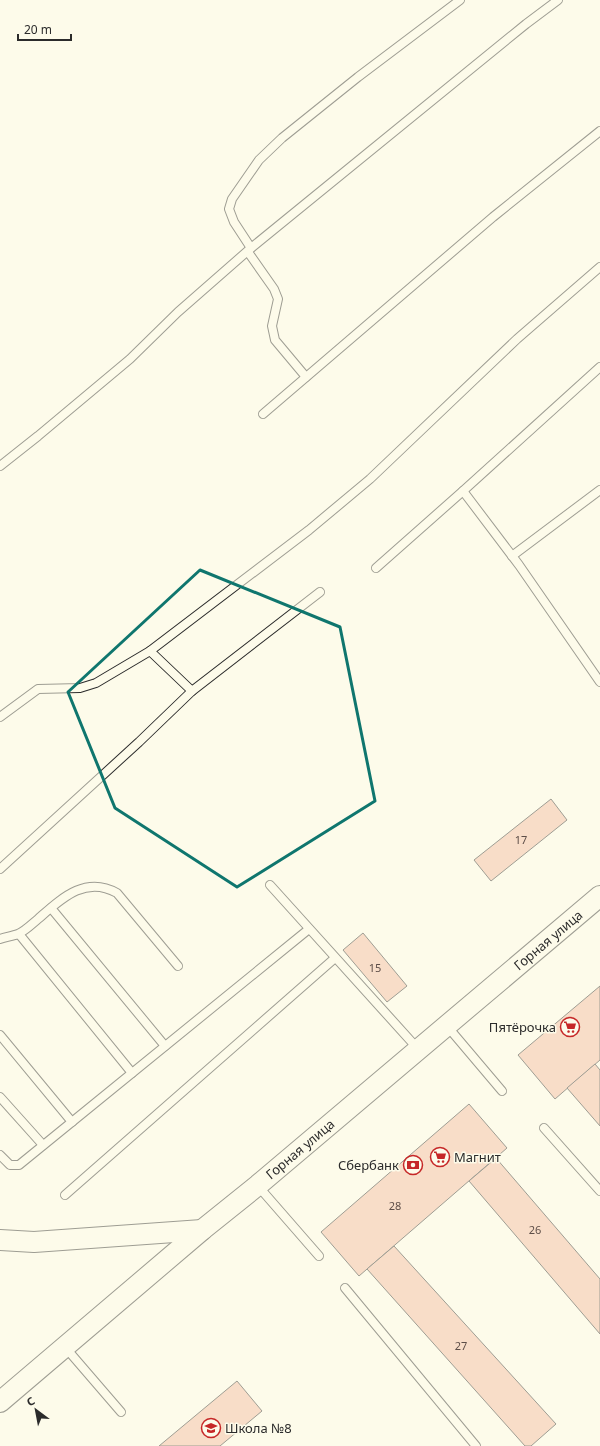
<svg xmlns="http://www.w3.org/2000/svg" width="600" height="1446" font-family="'Noto Sans',sans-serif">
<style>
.building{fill:#f2b8a0;stroke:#2b2b2b}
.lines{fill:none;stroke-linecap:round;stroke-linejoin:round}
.service-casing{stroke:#2b2b2b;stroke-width:10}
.tertiary-casing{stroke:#2b2b2b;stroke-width:22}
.service{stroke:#fdfbea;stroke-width:8}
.tertiary{stroke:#fdfbea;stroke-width:20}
.marked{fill:none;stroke:#0f766e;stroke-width:3;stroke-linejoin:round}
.labels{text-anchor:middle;stroke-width:3;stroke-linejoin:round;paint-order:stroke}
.number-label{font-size:11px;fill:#5d4e48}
.street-label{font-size:13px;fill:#2b2b2b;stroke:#fdfbea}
.poi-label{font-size:13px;fill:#2b2b2b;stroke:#fdfbea;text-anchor:end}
</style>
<rect width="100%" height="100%" fill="#fdfbea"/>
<g class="building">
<path d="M551,799L567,820L491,881L474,860Z"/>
<path d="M363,933L407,986L387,1002L343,950Z"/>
<path d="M600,986V1060L555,1099L518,1055Z"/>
<path d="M595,1064L600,1070V1126L567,1088Z"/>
<path d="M469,1104L507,1148L359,1276L321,1232Z"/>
<path d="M496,1158L600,1279V1334L469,1181Z"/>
<path d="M394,1246L556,1424L531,1446H525L367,1269Z"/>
<path d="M237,1381L262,1411L220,1446H159Z"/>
</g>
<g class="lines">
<defs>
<g id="service">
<path d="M251,248L234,222L229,209L232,199L259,160L282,138L358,77L460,0"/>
<path d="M248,252L274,289L278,299L272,326L275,340L306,377"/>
<path d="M263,414L493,217L600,131"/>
<path d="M0,466L38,436L130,359L178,312L251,248L526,24L558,0"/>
<path d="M463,491L519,565L600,682"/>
<path d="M512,556L600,490"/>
<path d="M376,568L463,491L600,367"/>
<path d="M150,651L192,691"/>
<path d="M0,717L38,689L80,688L96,683L150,651L309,530L370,479L517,339L600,267"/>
<path d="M0,869L139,742L192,691L320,592"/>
<path d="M270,885L418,1049"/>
<path d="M51,908L165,1046"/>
<path d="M19,934L132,1073"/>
<path d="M0,939C6,937 13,936 18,934C25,931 32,924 38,919C61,899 85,875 117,893L178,966"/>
<path d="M447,1026L502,1091"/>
<path d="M0,1035L72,1122"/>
<path d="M0,1097L43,1145"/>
<path d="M544,1128L600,1191"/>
<path d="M0,1155L10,1165H19L309,929"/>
<path d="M258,1186L319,1256"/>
<path d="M65,1195L335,958"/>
<path d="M345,1288L476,1446"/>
<path d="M65,1347L121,1412"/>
</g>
<g id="tertiary">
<path d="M0,1240L34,1242L202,1230"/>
<path d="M0,1402L202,1230L258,1185L600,896"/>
</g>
</defs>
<use href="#service" class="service-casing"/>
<use href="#tertiary" class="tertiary-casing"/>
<use href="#service" class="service"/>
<use href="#tertiary" class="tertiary"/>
</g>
<path d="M0 0H600V1446H0ZM200,570L340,627L375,801L237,887L115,808L68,692Z" fill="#fdfbea" fill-opacity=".55" fill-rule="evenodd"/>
<path class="marked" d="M200,570L340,627L375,801L237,887L115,808L68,692Z"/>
<defs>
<symbol id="supermarket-ring" viewBox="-11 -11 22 22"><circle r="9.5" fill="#fdfbea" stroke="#c62828" stroke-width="1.5"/><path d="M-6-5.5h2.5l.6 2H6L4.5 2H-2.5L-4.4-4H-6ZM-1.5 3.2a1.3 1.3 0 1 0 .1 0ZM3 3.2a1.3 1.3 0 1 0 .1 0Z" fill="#c62828"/></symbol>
<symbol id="bank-ring" viewBox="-11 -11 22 22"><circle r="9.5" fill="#fdfbea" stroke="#c62828" stroke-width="1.5"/><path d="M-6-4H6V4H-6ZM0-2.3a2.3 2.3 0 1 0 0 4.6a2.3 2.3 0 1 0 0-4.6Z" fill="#c62828"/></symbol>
<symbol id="school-ring" viewBox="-11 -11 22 22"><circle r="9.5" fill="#fdfbea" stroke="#c62828" stroke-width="1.5"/><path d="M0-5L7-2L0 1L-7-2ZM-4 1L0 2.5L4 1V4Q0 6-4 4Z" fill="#c62828"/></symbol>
</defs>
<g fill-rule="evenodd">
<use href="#supermarket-ring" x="559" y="1016" width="22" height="22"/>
<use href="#supermarket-ring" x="429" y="1146" width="22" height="22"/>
<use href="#bank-ring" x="402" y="1154" width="22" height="22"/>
<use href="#school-ring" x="200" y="1417" width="22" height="22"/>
</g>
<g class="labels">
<g class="number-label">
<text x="521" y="844">17</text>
<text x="375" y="972">15</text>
<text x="395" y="1210">28</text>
<text x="535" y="1234">26</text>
<text x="461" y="1350">27</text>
</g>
<g class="street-label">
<text transform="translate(548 940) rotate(-40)" y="5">Горная улица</text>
<text transform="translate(300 1149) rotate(-40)" y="5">Горная улица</text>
</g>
<g class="poi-label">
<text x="556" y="1032">Пятёрочка</text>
<text x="454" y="1162" text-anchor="start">Магнит</text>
<text x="399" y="1170">Сбербанк</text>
<text x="225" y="1433" text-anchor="start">Школа №8</text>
</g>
</g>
<g transform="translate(36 1410) rotate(328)" stroke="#fdfbea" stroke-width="3" paint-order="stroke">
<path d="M0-3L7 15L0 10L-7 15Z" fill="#2b2b2b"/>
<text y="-6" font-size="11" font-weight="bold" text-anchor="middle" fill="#2b2b2b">С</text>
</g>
<path d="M18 34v6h53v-6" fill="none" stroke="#2b2b2b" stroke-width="2"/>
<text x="24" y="34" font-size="12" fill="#2b2b2b" stroke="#fdfbea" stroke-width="3" paint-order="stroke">20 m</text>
</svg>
